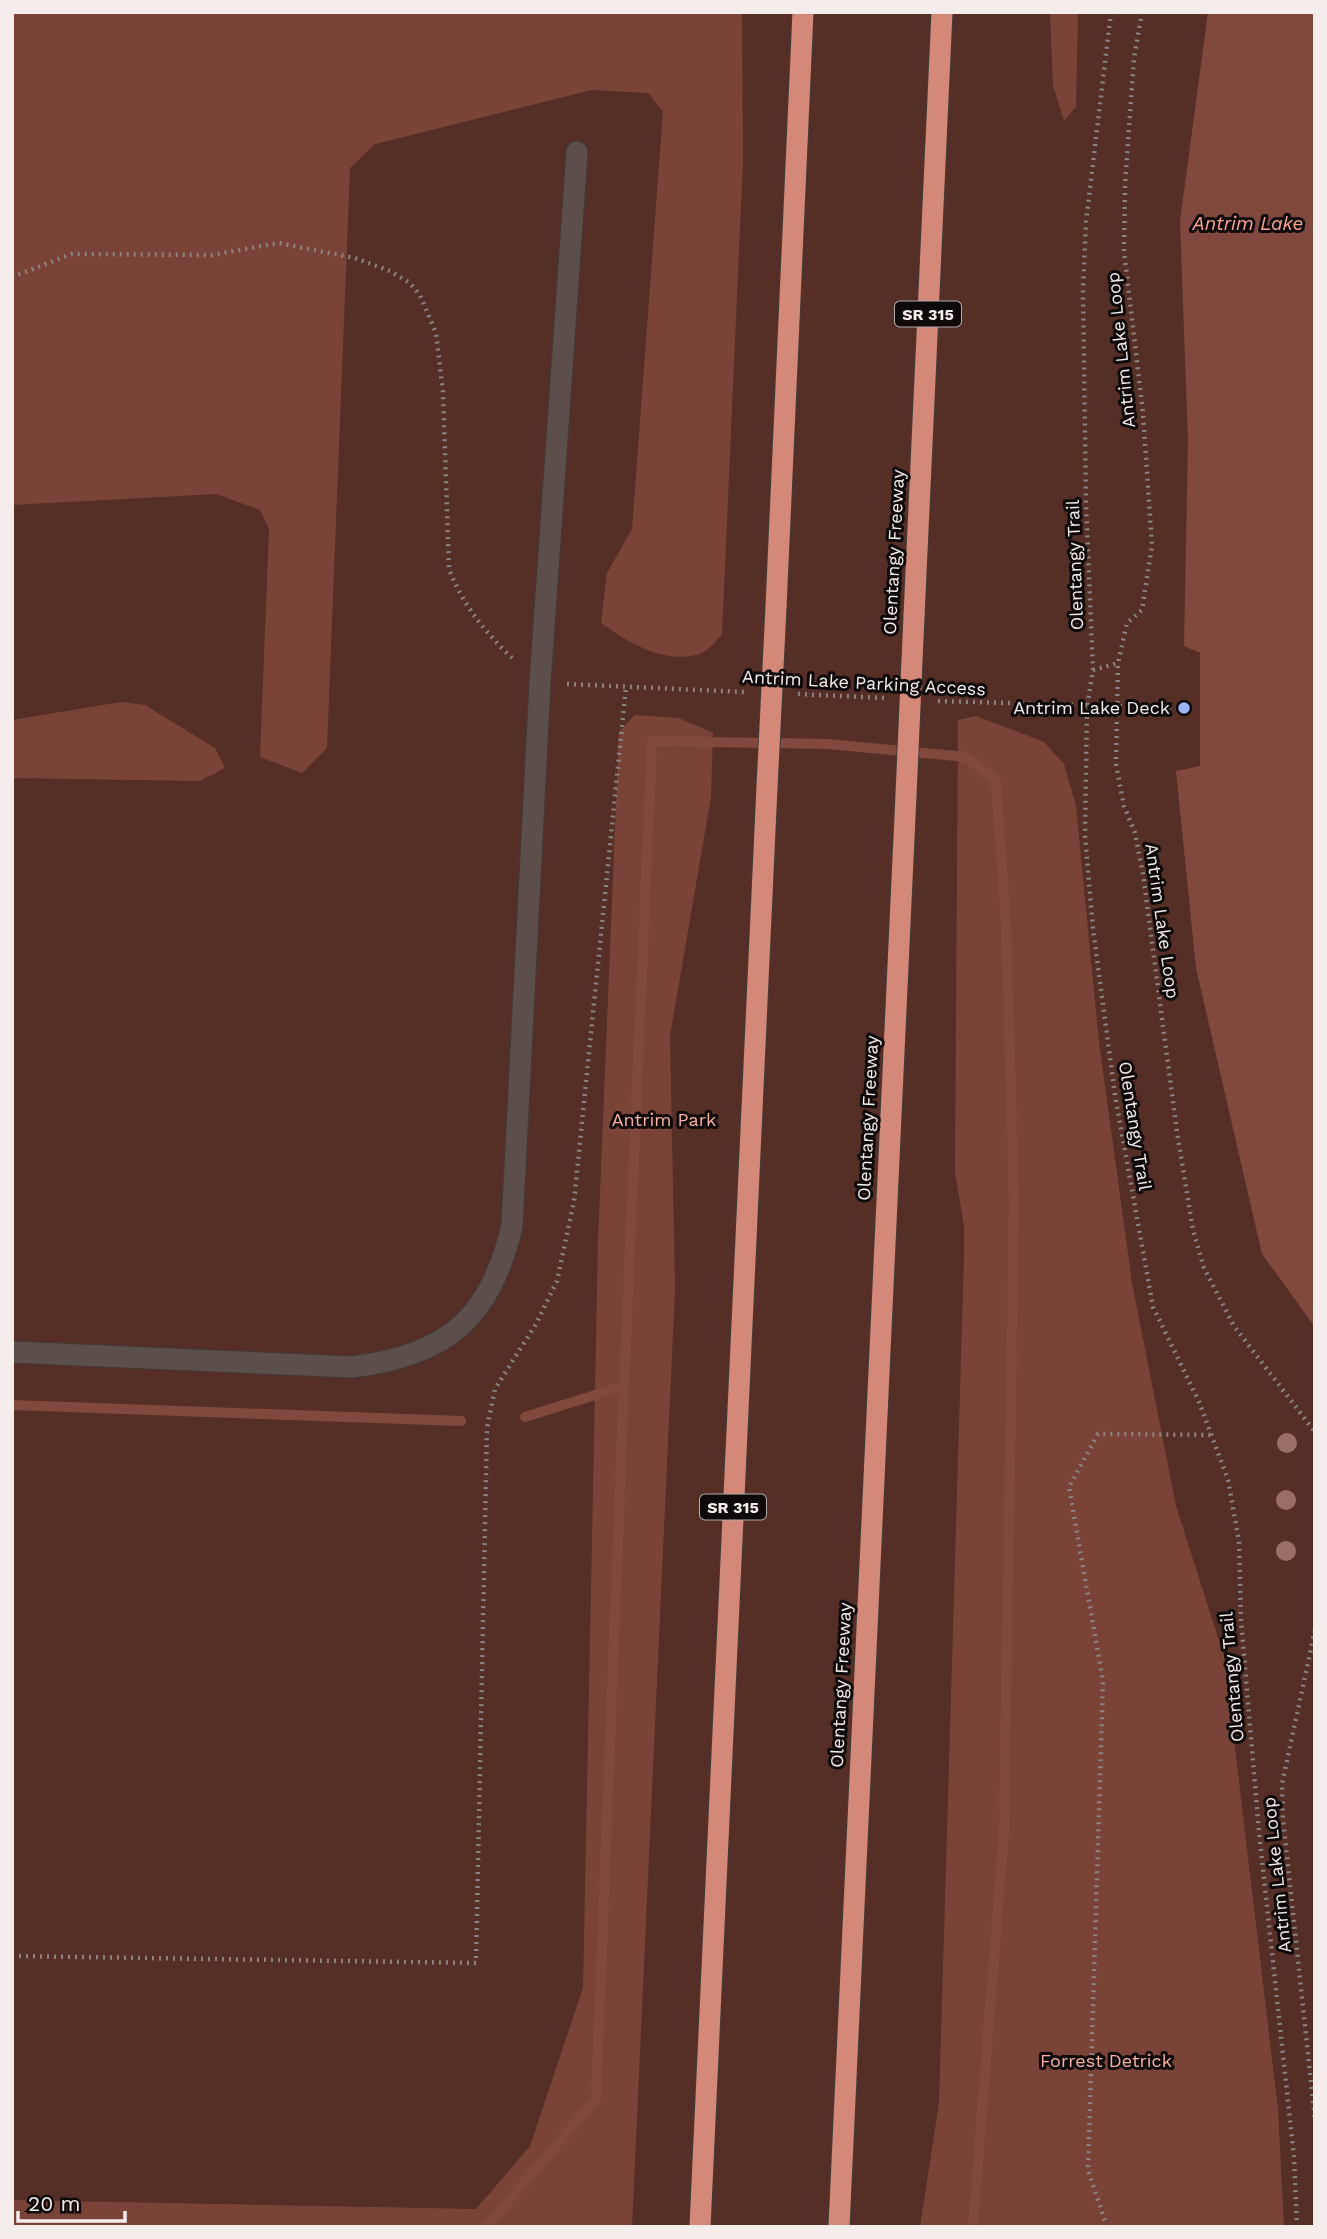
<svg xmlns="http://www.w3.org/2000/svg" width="1327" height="2239" font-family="'Work Sans',sans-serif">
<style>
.green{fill:#552f26}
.forest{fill:#7a4337}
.water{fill:#81493d}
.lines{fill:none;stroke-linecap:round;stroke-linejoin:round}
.stream{stroke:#81493d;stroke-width:10}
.minor-casing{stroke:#443a38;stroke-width:23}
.highway-casing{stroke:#443a38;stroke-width:23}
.path{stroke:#8c8280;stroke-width:4.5;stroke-dasharray:2 5;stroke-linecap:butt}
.minor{stroke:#5b4e4b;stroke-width:21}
.highway{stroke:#d48878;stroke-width:21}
.highway-bridge-casing{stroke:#443a38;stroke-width:23;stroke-linecap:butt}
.highway-bridge{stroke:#d48878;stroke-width:21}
.tree{fill:#9c6f66}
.poi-dot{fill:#9cb4fd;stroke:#0e0a09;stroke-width:2.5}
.labels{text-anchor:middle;stroke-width:6;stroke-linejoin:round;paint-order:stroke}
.shield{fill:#0e0a09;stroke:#b0a9a7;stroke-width:2}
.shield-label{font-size:16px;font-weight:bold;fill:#f5edeb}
.street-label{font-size:18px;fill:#f5edeb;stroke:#0e0a09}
.poi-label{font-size:18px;fill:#f5edeb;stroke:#0e0a09;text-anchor:end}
.park-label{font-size:18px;fill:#fab2a2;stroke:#0e0a09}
.water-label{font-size:19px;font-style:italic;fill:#fda592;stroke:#0e0a09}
</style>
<rect width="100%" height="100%" fill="#291e1c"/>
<rect class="green" x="12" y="12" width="1303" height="2215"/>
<g class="forest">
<path d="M12,12H742L743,160L722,634C717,640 709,650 702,653C667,666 629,643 601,623L607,573L632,529L663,111L648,93L591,90L375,144L350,168L327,748L302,773L260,757L269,529L260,510L216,494L12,505Z"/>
<path d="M1050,12H1078L1076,107L1064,121L1053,85Z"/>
<path d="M121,702L145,705L215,748L225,768L200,781L12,778V720Z"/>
<path d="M635,715L679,718L713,733L711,797L670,1036L675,1289L632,2227H12V2200L476,2209L530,2146L583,1988L598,1241L619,732Z"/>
<path d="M976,716L1044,742L1064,764L1076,806L1099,1042L1132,1283L1176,1506L1224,1656L1278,2109L1284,2227H920L939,2103L964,1256V1226L955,1172L958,720Z"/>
</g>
<path class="water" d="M1208,12H1315V1327L1262,1254L1196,968L1176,771L1200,766V653L1184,646L1188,441L1180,221Z"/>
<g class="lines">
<g class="stream">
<path d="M12,1405L461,1421"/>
<path d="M525,1417L624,1386L652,741L828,744L966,757L996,781L1006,924L1014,1203L1004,1830L973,2227"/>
<path d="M486,2227L596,2099L624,1386"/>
</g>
<defs>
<path id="minor" d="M12,1352L352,1367C446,1355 490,1320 512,1226L540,683L577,152"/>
<g id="highway">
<path d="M776,607L803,12"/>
<path d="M914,616L942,12"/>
<path d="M700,2227L767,787"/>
<path d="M839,2227L906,795"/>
</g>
</defs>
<use href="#minor" class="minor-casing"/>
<use href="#highway" class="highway-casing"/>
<g class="path">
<path d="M1111,12L1086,222L1083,289L1086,505L1093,670L1087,707L1085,835L1093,929L1115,1095L1153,1307L1200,1404L1228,1480L1239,1541L1241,1620L1259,1832L1294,2157L1297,2227"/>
<path d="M1142,12L1134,58L1125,185L1124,251L1143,413L1152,546L1142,610L1127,623L1118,663L1116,764L1124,806L1135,833L1143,874L1177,1132L1193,1230L1204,1268L1234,1326L1315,1432"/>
<path d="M12,277L72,254L212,255L278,243L355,258L390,271L410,283L420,295L436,333L443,392L449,569C463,605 484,631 512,658"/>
<path d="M1093,670L1118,663"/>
<path d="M567,684L744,692"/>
<path d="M798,694L884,698"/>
<path d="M938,701L1184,708"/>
<path d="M1315,1630L1282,1784L1283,1819L1315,2120"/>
<path d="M12,1956L476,1963L487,1428L495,1389L536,1324L557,1281L574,1201L626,687"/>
<path d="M1107,2227L1088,2170L1103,1681L1069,1487L1098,1434L1211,1435"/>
</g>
<use href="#minor" class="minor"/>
<use href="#highway" class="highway"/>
<defs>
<g id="highway-bridge">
<path d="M767,787L776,607"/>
<path d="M906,795L914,616"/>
</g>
</defs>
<use href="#highway-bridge" class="highway-bridge-casing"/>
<use href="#highway-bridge" class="highway-bridge"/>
</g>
<g class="tree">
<circle cx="1287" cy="1443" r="10"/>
<circle cx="1286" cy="1500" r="10"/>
<circle cx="1286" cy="1551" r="10"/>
</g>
<circle class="poi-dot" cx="1184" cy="708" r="7"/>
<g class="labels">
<g class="shield">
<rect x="895" y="301.5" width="66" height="25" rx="5"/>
<rect x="700" y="1494.5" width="66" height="25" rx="5"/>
</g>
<g class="shield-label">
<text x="928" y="320">SR 315</text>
<text x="733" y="1513">SR 315</text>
</g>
<g class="street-label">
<text transform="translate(1121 350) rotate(-96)" y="6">Antrim Lake Loop</text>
<text transform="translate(894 552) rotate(-87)" y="6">Olentangy Freeway</text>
<text transform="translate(1075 565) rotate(-92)" y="6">Olentangy Trail</text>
<text transform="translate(864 683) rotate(3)" y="6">Antrim Lake Parking Access</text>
<text transform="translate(1162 921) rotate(82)" y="6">Antrim Lake Loop</text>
<text transform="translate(868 1118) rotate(-87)" y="6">Olentangy Freeway</text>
<text transform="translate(1135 1126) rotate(81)" y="6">Olentangy Trail</text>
<text transform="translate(1232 1677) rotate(-95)" y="6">Olentangy Trail</text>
<text transform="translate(841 1685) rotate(-87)" y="6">Olentangy Freeway</text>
<text transform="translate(1277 1875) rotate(-96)" y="6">Antrim Lake Loop</text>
</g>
<g class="poi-label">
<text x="1170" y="714">Antrim Lake Deck</text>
</g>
<g class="park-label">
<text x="664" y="1126">Antrim Park</text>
<text x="1106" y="2067">Forrest Detrick</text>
</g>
<g class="water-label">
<text x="1248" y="230">Antrim Lake</text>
</g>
</g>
<rect width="1327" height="2239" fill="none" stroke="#f5edeb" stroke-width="28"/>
<path d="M18 2211v10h107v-10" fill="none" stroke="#f5edeb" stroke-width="3.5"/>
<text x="28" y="2211" font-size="21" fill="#f5edeb" stroke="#0e0a09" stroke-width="5" paint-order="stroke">20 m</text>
</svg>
